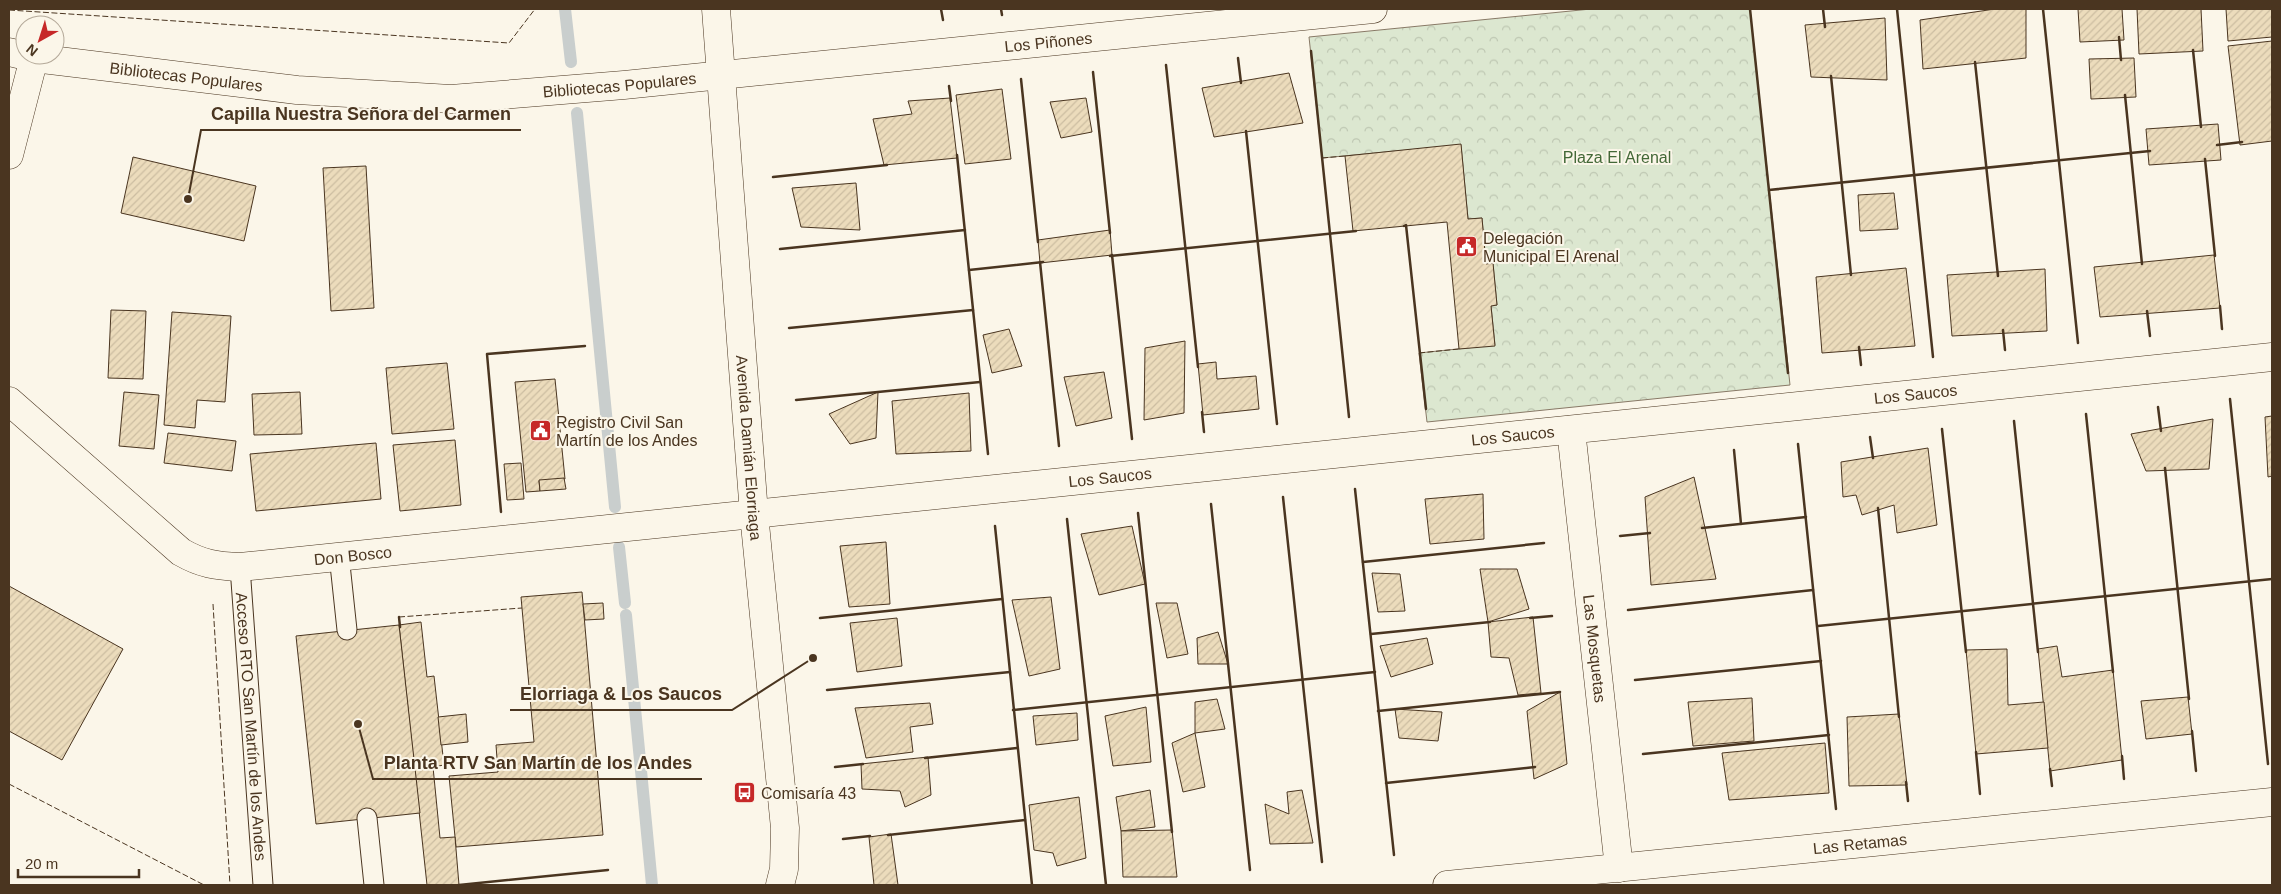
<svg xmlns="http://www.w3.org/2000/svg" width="2281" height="894" font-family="Helvetica,sans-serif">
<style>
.park{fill:url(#park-crowns);stroke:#887966}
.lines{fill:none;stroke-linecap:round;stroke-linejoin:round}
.stream{stroke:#c9cecd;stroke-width:12}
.building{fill:url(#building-hatch);stroke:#4a3520}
.lane-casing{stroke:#4a3520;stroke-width:21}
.street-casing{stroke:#4a3520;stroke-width:29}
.secondary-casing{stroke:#4a3520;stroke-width:29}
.lane{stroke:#fbf6e9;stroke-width:19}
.street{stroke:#fbf6e9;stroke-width:28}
.secondary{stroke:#fbf6e9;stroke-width:28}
.fence{stroke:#4a3520;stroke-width:1;stroke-dasharray:6 2.5;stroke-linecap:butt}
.wall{stroke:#4a3520;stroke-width:2.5}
.labels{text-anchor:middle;stroke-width:4;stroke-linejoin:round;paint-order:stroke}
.street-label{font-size:16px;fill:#4a3520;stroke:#fbf6e9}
.park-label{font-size:16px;fill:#436837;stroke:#fbf6e9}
.poi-label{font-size:16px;fill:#4a3520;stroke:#fbf6e9;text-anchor:start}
.leader{fill:none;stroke:#4a3520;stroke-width:2}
.callout-dot{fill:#4a3520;stroke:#fbf6e9;stroke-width:2}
.callout-label{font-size:18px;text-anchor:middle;font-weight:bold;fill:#4a3520;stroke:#fbf6e9;stroke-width:4;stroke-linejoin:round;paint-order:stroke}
</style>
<defs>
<pattern id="park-crowns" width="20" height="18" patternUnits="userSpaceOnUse" patternTransform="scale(1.25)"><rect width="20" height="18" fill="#dce7d0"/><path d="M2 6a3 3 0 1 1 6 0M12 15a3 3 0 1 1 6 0" fill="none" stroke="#bec7b2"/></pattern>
<pattern id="building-hatch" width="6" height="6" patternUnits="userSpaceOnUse" patternTransform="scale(1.25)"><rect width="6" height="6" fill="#ecdcbc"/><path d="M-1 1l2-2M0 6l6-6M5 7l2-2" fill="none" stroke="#ccbda1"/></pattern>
</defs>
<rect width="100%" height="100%" fill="#fbf6e9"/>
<path class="park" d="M1591,9H1750L1790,385L1427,422L1419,353L1495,345L1491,306L1497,305L1493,264H1486L1482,218L1468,219L1461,145L1322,158L1309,37Z"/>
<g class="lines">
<g class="stream">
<path d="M565,9L571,62"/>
<path d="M577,113L615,507"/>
<path d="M619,547L625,603"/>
<path d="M626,615L652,885"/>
</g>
</g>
<g class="building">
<path d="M1995,9H2026V58L1923,69L1920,20Z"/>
<path d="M2078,9H2122L2124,40L2080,42Z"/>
<path d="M2137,9H2201L2203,51L2139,54Z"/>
<path d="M2226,9H2272V37L2228,41Z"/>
<path d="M1885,18L1887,80L1811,77L1805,25Z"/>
<path d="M2272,41V141L2240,145L2228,46Z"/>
<path d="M2134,58L2136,97L2091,99L2089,59Z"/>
<path d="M1289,73L1303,123L1214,137L1202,88Z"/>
<path d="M1002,89L1011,159L965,164L956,95Z"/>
<path d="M950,98L957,158L884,165L873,119L912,114L908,101Z"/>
<path d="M1086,98L1092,132L1061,138L1050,102Z"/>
<path d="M2218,124L2221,160L2149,165L2146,129Z"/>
<path d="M1461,144L1468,219L1482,218L1486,264L1493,263L1497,305L1491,306L1495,346L1459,349L1447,222L1353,231L1345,156Z"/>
<path d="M133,157L256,186L244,241L121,213Z"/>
<path d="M366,166L374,308L331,311L323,168Z"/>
<path d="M856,183L860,230L801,227L792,188Z"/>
<path d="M1894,193L1898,229L1860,231L1858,195Z"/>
<path d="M1110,230L1112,255L1040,263L1038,240Z"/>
<path d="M2214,255L2220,308L2100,317L2094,267Z"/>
<path d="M1906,268L1915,346L1822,353L1816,277Z"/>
<path d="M2045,269L2047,331L1952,336L1947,275Z"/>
<path d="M111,310L146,311L143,379L108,378Z"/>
<path d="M172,312L231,316L225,402L197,400L195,428L164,425Z"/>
<path d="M1009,329L1022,366L992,373L983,335Z"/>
<path d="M1185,341L1184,413L1144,420L1145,348Z"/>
<path d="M1216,362L1217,379L1256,376L1259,409L1203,415L1198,364Z"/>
<path d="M447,363L454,429L392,434L386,368Z"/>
<path d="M1104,372L1112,418L1076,426L1064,377Z"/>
<path d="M555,379L565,479L539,481L540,491L526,492L515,382Z"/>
<path d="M124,392L159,395L154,449L119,446Z"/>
<path d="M300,392L302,434L254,435L252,394Z"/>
<path d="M878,392L876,438L850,444L829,414Z"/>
<path d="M969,393L971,451L896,454L892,401Z"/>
<path d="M2272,416V476L2268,477L2265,417Z"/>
<path d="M2213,419L2209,469L2146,471L2131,434Z"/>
<path d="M168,433L236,441L232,471L164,463Z"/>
<path d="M455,440L461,505L400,511L393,445Z"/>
<path d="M376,443L381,499L256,511L250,454Z"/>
<path d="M1928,448L1937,525L1897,533L1894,505L1862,515L1856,495L1843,497L1841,462Z"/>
<path d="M521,463L524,499L507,500L504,464Z"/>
<path d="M1694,477L1716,579L1651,585L1645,497Z"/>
<path d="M564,478L566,489L540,491L539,480Z"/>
<path d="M1483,494L1484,539L1430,544L1425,499Z"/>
<path d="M1132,526L1145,584L1099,595L1081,534Z"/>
<path d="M886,542L890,604L849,607L840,546Z"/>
<path d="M1480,569H1517L1529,609L1488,622Z"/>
<path d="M1372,573L1400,574L1405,611L1378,612Z"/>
<path d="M9,586L123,649L62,760L9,731Z"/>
<path d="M582,592L603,835L456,847L449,776L498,772L496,745L534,742L521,597Z"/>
<path d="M1051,597L1060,669L1029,676L1012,600Z"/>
<path d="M603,603L604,619L585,620L583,604Z"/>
<path d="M1156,603H1177L1188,654L1167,658Z"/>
<path d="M1533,617L1541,693L1518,695L1509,658L1491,657L1488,622Z"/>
<path d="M897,618L902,666L857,672L850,623Z"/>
<path d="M421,622L427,677L434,676L444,765L433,767L440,838L455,837L459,885H427L399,625Z"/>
<path d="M399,625L420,813L316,824L296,636Z"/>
<path d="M1218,632L1228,664H1198L1197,638Z"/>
<path d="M1427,638L1433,664L1391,677L1380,646Z"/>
<path d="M2057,646L2062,677L2113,670L2122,760L2050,771L2038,649Z"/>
<path d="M2007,649L2008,705L2044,702L2048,748L1976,754L1966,650Z"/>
<path d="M1560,692L1567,764L1534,779L1527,711Z"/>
<path d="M2188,697L2192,734L2146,739L2141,701Z"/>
<path d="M1752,698L1754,741L1693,746L1688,702Z"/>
<path d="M1217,699L1225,729L1195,733V702Z"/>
<path d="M930,703L933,724L910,727L913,752L866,758L855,708Z"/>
<path d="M1146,707L1151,762L1113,766L1105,716Z"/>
<path d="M1395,709L1442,712L1438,741L1399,738Z"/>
<path d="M1077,713L1078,740L1036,745L1033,716Z"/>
<path d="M466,714L468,742L441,745L438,717Z"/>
<path d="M1899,714L1907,785L1849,786L1847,717Z"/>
<path d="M1195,733L1205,787L1183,792L1172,743Z"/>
<path d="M1825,743L1829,793L1729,800L1722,753Z"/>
<path d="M928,757L931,795L905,807L900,791L862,789L861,764Z"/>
<path d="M1150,790L1155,827L1121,831L1116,797Z"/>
<path d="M1302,790L1313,843L1270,844L1265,804L1289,814L1287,792Z"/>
<path d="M1079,797L1086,858L1057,866L1053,853L1034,850L1029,805Z"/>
<path d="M1172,830L1177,877H1123L1121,831Z"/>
<path d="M891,834L898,885H874L869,837Z"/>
</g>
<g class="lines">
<defs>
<g id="lane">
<path d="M339,555L347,630"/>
<path id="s1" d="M240,567L263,885"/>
<path d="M367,818L374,885"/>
</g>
<g id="street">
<path id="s2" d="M9,52L34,58L297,90L451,99L624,85L1373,9"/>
<path d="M9,155L34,58"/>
<path id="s3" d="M9,401L181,552C202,564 216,566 240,567L2272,357"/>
<path id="s4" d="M1571,430L1619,868"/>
<path id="s5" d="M1447,885L2272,802"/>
</g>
<g id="secondary">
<path id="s6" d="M716,9L754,514L785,828L784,869L780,885"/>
</g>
</defs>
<use href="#lane" class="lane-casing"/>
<use href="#street" class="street-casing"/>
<use href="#secondary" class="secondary-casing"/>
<use href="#lane" class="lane"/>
<use href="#street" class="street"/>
<use href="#secondary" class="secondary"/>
<g class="fence">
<path d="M9,10L509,43L535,9"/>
<path d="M1322,158L1345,156"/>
<path d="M1419,353L1459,349"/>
<path d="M213,604L230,885"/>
<path d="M399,617L522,608"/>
<path d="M9,784L204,885"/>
</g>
<g class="wall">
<path d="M941,9L943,20"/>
<path d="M1001,9L1002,15"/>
<path d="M1750,9L1788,373"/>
<path d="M1823,9L1825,27"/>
<path d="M1897,9L1933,357"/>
<path d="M2043,9L2078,343"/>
<path d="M2119,37L2121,60"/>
<path d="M2193,50L2201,127"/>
<path d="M1311,51L1349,417"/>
<path d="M1238,58L1241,83"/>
<path d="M1975,62L1998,276"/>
<path d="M1166,65L1198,367"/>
<path d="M1093,72L1110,233"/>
<path d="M1831,76L1851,275"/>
<path d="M1021,79L1038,242"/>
<path d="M949,86L951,101"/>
<path d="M2125,95L2142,264"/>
<path d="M1246,131L1277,424"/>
<path d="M2217,145L2242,142"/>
<path d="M957,155L988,454"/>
<path d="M2205,159L2215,256"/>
<path d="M773,177L887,165"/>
<path d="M1769,190L2150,151"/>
<path d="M1404,226L1406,225L1426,409"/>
<path d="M780,249L965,230"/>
<path d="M1112,255L1132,439"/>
<path d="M1110,256L1356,231"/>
<path d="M1040,262L1059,446"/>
<path d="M969,270L1043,262"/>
<path d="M2220,306L2222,329"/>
<path d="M2147,311L2150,336"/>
<path d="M789,328L973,310"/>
<path d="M2003,330L2005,350"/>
<path d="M1859,347L1861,365"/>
<path d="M2230,399L2268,764"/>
<path d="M796,400L980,382"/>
<path d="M2158,407L2161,431"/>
<path d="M1202,412L1204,432"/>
<path d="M2086,414L2113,672"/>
<path d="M2014,421L2038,652"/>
<path d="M1942,429L1966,652"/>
<path d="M1870,437L1873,458"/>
<path d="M1798,444L1836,809"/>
<path d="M1734,450L1741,524"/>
<path d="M2165,468L2189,699"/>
<path d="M1355,489L1394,855"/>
<path d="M1283,497L1322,862"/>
<path d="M1211,504L1250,870"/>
<path d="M1878,508L1899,717"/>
<path d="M501,512L487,354L585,346"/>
<path d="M1138,513L1172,832"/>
<path d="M1067,519L1106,885"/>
<path d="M995,526L1032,885"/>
<path d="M1702,528L1806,517"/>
<path d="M1620,536L1650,533"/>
<path d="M1363,562L1544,543"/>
<path d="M1628,610L1813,590"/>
<path d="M399,617L400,627"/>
<path d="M820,618L1002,599"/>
<path d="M1530,618L1552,616"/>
<path d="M1818,626L2272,579"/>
<path d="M1371,634L1490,622"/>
<path d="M1635,680L1821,661"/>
<path d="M827,690L1010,672"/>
<path d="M1013,710L1375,672"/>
<path d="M1378,711L1560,692"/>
<path d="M2192,731L2196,771"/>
<path d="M1976,752L1980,794"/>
<path d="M1643,754L1829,735"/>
<path d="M2122,756L2124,779"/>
<path d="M925,758L1017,748"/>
<path d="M835,767L863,764"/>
<path d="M2050,769L2052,786"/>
<path d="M1906,782L1908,801"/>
<path d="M1386,783L1535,767"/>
<path d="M888,835L1025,820"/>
<path d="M843,839L870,836"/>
<path d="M459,885L608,870"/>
</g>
</g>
<defs>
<symbol id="civic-square" viewBox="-11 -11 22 22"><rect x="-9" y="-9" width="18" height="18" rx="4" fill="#c62828" stroke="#fbf6e9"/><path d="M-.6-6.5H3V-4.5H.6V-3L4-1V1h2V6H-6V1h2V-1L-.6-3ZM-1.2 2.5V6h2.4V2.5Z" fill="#fff"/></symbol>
<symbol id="bus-square" viewBox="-11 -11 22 22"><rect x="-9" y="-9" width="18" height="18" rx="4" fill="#c62828" stroke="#fbf6e9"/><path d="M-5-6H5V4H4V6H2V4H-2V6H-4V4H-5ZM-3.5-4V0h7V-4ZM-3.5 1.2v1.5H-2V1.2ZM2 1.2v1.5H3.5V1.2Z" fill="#fff"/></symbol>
</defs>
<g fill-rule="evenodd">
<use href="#civic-square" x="1454" y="234" width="25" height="25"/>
<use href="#civic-square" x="528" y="418" width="25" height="25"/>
<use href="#bus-square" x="732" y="780" width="25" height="25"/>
</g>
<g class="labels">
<g class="street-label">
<text dy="6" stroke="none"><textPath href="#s2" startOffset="1045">Los Piñones</textPath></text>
<text dy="6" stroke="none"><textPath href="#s2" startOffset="179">Bibliotecas Populares</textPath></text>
<text dy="6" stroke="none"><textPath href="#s2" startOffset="614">Bibliotecas Populares</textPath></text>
<text dy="6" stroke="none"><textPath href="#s3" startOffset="1975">Los Saucos</textPath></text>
<text dy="6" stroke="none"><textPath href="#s3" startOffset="1570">Los Saucos</textPath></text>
<text dy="6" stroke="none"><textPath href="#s6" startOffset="440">Avenida Damián Elorriaga</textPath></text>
<text dy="6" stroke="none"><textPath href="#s3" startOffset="1165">Los Saucos</textPath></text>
<text dy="6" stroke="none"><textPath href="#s3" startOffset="404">Don Bosco</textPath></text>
<text dy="6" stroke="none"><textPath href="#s4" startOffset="220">Las Mosquetas</textPath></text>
<text dy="6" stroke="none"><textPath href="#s1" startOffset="160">Acceso RTO San Martín de los Andes</textPath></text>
<text dy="6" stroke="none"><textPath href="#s5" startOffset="415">Las Retamas</textPath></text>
</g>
<g class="park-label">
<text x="1617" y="163">Plaza El Arenal</text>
</g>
<g class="poi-label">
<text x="1483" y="244">Delegación<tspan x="1483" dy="18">Municipal El Arenal</tspan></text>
<text x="556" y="428">Registro Civil San<tspan x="556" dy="18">Martín de los Andes</tspan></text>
<text x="761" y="799">Comisaría 43</text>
</g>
</g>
<path class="leader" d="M188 199L201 130H521M813 658L732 710H510M358 724L373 779H702"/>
<g class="callout-dot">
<circle cx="188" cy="199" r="5"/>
<circle cx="813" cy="658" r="5"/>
<circle cx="358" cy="724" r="5"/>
</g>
<g class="callout-label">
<text x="361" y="120">Capilla Nuestra Señora del Carmen</text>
<text x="621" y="700">Elorriaga &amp; Los Saucos</text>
<text x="538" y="769">Planta RTV San Martín de los Andes</text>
</g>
<rect width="2281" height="894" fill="none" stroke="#4a3520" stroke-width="20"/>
<g transform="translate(40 40) rotate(219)"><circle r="24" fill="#fbf6e9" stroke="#b4a999"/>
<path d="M0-4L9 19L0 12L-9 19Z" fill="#c62828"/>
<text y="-8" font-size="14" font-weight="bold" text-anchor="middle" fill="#4a3520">N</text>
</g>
<path d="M18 869v8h121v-8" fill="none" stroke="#4a3520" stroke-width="2.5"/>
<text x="25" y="869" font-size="15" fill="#4a3520" stroke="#fbf6e9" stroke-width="4" paint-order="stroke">20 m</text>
</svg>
